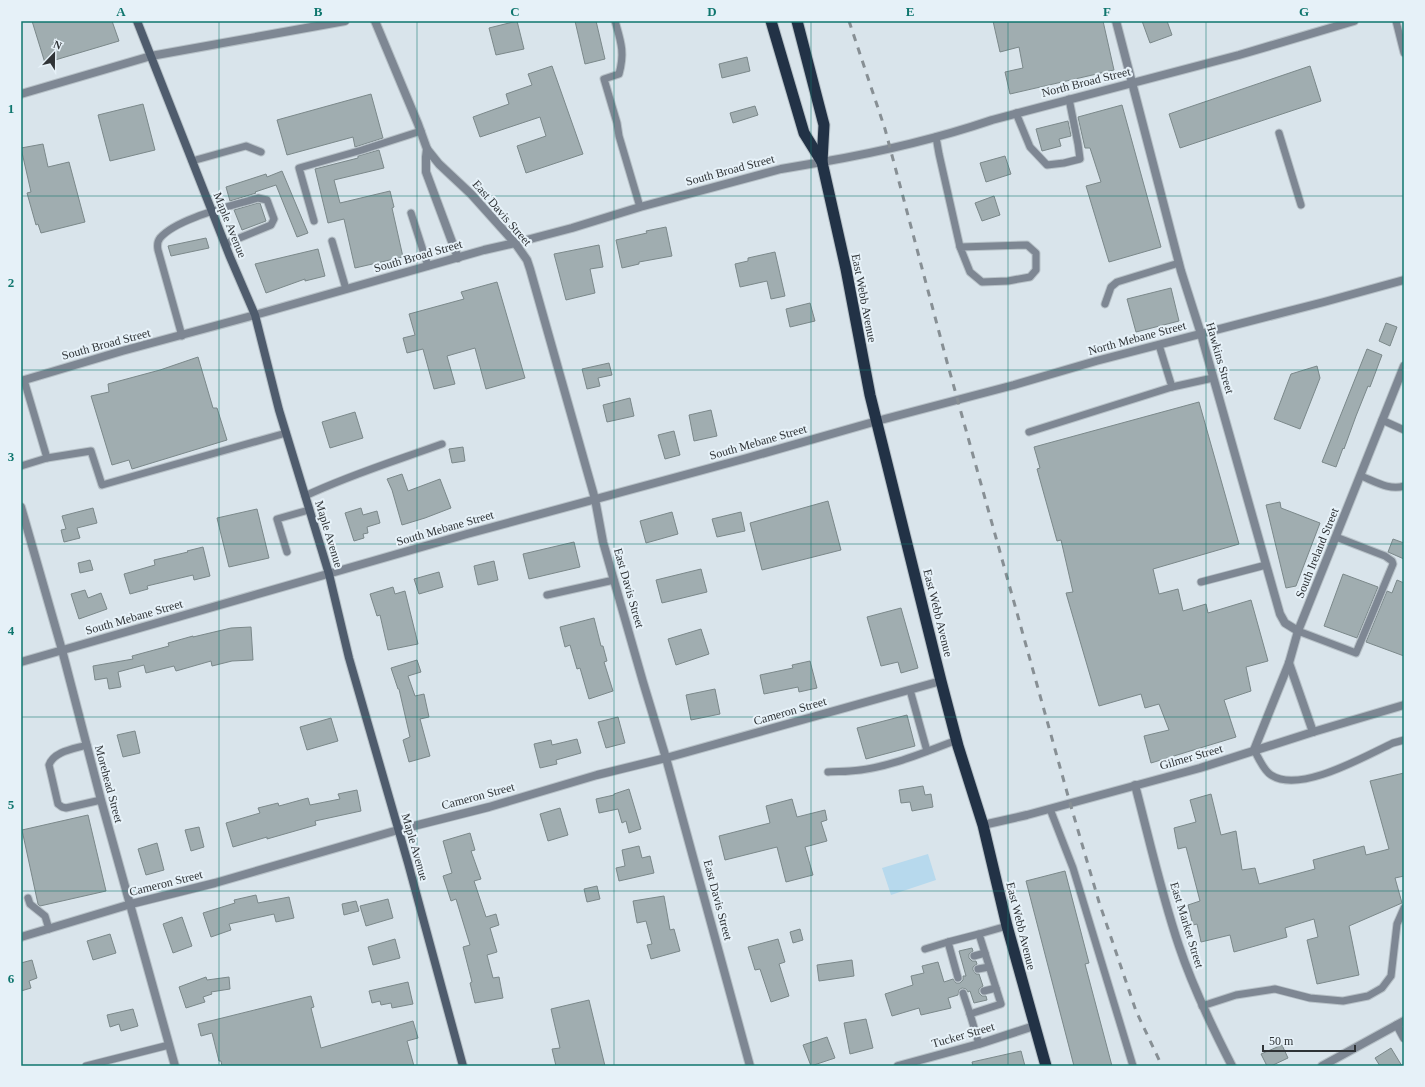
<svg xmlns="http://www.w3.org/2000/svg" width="1425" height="1087" font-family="'Times New Roman',serif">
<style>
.green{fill:#b7d9ed}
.building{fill:#a0adb0;stroke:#7b888a}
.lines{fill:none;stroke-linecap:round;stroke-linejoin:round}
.service-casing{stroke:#b7c1c7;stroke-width:9}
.minor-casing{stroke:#b7c1c7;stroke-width:10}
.tertiary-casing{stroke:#b7c1c7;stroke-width:10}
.secondary-casing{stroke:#b7c1c7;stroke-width:10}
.trunk-casing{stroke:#b7c1c7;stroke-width:13}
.service{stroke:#7e8793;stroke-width:7}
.minor{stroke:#7e8793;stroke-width:8}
.tertiary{stroke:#7e8793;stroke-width:8}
.secondary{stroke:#4f5c6d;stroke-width:8}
.trunk{stroke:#223246;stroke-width:11}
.rail{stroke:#878f94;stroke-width:3;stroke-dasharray:7 7;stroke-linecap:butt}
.grid{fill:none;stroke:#0f766e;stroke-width:1;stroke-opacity:0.55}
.labels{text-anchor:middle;stroke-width:4;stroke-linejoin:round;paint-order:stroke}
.street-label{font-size:12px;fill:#2f3336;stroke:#e6f1f8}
.neatline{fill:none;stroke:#0f766e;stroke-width:1.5}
.grid-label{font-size:13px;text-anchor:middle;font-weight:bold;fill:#0f766e}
</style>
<rect width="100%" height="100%" fill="#d9e4eb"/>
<path class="green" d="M928,854L936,880L891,895L882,868Z"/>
<g class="building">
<path d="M32,21H112L119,41L45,63Z"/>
<path d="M517,21L524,49L496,55L489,28Z"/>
<path d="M575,21H596L605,59L585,64Z"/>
<path d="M993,21H1103L1114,70L1010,94L1005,72L1023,68L1019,47L1000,52Z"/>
<path d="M1142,21H1167L1172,35L1150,43Z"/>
<path d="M747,57L750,71L722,78L719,64Z"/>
<path d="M552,66L583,154L526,173L517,146L546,136L540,117L480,137L473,117L509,104L506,94L532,85L528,74Z"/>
<path d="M1310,66L1321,101L1180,148L1169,114Z"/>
<path d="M371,94L383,138L355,147L353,137L287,155L277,120Z"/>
<path d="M143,104L155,150L110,161L98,115Z"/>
<path d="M1122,105L1161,247L1109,262L1086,186L1101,182L1090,148H1085L1078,117Z"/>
<path d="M755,106L758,115L733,123L730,113Z"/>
<path d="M1068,121L1071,136L1059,139L1061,146L1042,151L1036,129Z"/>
<path d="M43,144L48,167L69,162L85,222L41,233L38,224L36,225L27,193L31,192L21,148Z"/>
<path d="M379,150L384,168L334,180L340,203L390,191L394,207L392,208L403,257L355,268L344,219L328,223L315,169L358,158V156Z"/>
<path d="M1005,156L1011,174L986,182L980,163Z"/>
<path d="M282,171L308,233L297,237L276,185L255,192L256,193L230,201L226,187L266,174L267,177Z"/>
<path d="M994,196L1000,215L982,221L975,203Z"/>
<path d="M258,203H260L266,221L242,230L234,210Z"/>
<path d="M666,227L672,256L639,262V264L622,268L616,240L647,233L646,231Z"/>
<path d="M206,238L209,248L171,256L168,246Z"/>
<path d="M599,245L603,267L590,269L595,293L566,300L554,254Z"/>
<path d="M318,249L325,276L305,281V279L266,293L255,264Z"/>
<path d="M775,252L785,296L771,299L767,281L740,287L735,264L748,261V258Z"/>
<path d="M497,282L525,378L486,389L475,348L447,356L455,384L434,389L423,349L407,353L403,338L415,335L409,314L464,299L461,292Z"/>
<path d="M1171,288L1179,321L1136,332L1127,299Z"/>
<path d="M810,303L815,321L790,327L786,309Z"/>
<path d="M1386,323L1397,327L1390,346L1379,341Z"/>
<path d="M1367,349L1382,355L1370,387L1368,386L1356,416L1344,449L1343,448L1336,467L1322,462Z"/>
<path d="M198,357L213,408H217L227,440L132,469L129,460L112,465L91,396L109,392L108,384L160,370Z"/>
<path d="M609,363L612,375L598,378L600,386L587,389L582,369Z"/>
<path d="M1317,366L1320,378L1300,429L1274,419L1291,374Z"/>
<path d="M630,398L634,416L607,422L603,405Z"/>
<path d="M1199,402L1239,544L1153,569L1159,594L1178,589L1183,611L1206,604L1208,613L1251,600L1268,661L1246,667L1251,691L1224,700L1236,737L1151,763L1144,736L1169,730L1159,704L1145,708L1141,694L1099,706L1066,593L1073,592L1061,540L1057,541L1037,469L1040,468L1034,447Z"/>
<path d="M711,410L717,436L694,441L689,415Z"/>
<path d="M355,412L363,438L330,448L322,422Z"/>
<path d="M674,431L680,455L665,459L658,435Z"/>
<path d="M463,447L465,461L452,463L449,449Z"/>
<path d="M402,474L408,491L440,479L451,508L425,518L402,525L392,490L387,479Z"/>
<path d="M828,501L841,550L762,570L750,523Z"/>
<path d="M1280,502L1281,508L1320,523L1296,586L1286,588L1266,505Z"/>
<path d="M93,508L97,523L77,528L80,538L64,542L61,530L66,529L62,516Z"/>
<path d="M361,508L363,515L377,511L380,523L367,527L368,533L363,534L364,538L354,541L345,513Z"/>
<path d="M257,509L269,558L229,567L217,518Z"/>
<path d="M672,512L678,534L646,543L640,521Z"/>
<path d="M741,512L745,531L717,537L712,519Z"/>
<path d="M1393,539L1404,543V559L1388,552Z"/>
<path d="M574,542L580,567L529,579L523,554Z"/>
<path d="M203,547L210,576L194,580L193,575L147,586L148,589L130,594L124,574L155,565L154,560L188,552L187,551Z"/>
<path d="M90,560L93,570L80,573L78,563Z"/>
<path d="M494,561L498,580L478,585L474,566Z"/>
<path d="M701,569L707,592L662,603L656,580Z"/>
<path d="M439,572L443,587L419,594L414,579Z"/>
<path d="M1343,574L1378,587L1357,638L1324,626Z"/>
<path d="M1397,580L1404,583V656L1366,642L1387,591L1392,593Z"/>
<path d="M393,587L395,594L405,591L418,644L388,650L380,615L377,616L370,594Z"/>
<path d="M85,590L88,598L101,593L107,609L79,619L71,594Z"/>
<path d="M901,608L918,668L901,673L898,662L881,666L867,617Z"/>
<path d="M594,618L601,646H603L607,661L604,662L613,691L589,699L580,668L577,669L570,645L565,647L560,627Z"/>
<path d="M251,627L253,660L232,661L212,666L211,661L176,671L174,666L146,673L144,665L118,672L121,687L109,689L107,678L95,680L93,666L133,659L132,656L169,646L168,643L193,636V637L231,628Z"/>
<path d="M701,629L709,654L676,665L668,639Z"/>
<path d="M417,660L421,672L408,676L415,696L424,694L429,717L420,719L430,756L409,762L403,740L410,737L399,689H398L391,668Z"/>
<path d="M810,661L817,688L799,692L798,687L764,694L760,675L793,668L792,665Z"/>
<path d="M715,689L720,714L691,720L686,695Z"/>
<path d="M907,715L915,746L866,759L857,728Z"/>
<path d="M618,717L625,743L606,748L598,722Z"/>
<path d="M331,718L338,741L307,750L300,727Z"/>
<path d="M135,731L140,753L123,757L117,735Z"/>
<path d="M577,739L581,753L556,760L557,764L540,768L534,744L551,740L552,745Z"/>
<path d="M1404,773V876L1395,878L1402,903L1349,926L1359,975L1317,984L1307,940L1318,937L1314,919L1285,928L1287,937L1234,952L1230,935L1201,942L1197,924L1193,925L1188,905L1200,901L1186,847L1178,849L1174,828L1196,822L1190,800L1211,794L1221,835L1236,831L1242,870L1255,868L1259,884L1315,869L1313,860L1364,846L1366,855L1389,849L1370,781Z"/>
<path d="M923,786L925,795L931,794L933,807L912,811L910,802L901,803L899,790Z"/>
<path d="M629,789L641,829L629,833L626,821L622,823L618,809L599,813L596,799L614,795V794Z"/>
<path d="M357,790L361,811L315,821L316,825L267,839V837L233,847L226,823L260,813L258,808L278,803L279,806L308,798L310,805L340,799L338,794Z"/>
<path d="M792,799L797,817L825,810L827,820L821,822L827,841L805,847L813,875L786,882L777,847L725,860L719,836L770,823L766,806Z"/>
<path d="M560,808L568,835L548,841L540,814Z"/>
<path d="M88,815L106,891L40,906L38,904L22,830Z"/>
<path d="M199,827L204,847L191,851L185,830Z"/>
<path d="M470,833L475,850L471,851L481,879L474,881L486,917L496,914L499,925L490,928L497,952L487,955L493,978L499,977L503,998L475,1003L470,983L472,982L463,947L470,945L456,899L451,901L443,876L452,873L443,841Z"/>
<path d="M157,843L164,870L146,875L138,849Z"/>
<path d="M639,846L642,858L650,856L654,873L619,881L616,868L625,866L622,850Z"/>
<path d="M1065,871L1089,963L1085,964L1112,1066H1074L1026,881Z"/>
<path d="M597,886L600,899L587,902L584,889Z"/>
<path d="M256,895L258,903L289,897L294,918L276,922L274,914L229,924L231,930L211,937L203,913L235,903L234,900Z"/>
<path d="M664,896L670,930L674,929L680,951L651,959L647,945L652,944L646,921L637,923L633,901Z"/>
<path d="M388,899L393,918L366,926L360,906Z"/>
<path d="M356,901L359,911L344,915L342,904Z"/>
<path d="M182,917L192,946L173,953L163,924Z"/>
<path d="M800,929L803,940L793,943L790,932Z"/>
<path d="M110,934L116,953L93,960L87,941Z"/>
<path d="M395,939L400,958L373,965L368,947Z"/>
<path d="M778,939L785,962L779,964L789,996L771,1002L760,969L755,970L748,947Z"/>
<path d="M972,948L973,951L969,954V958L972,961H976L977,964L973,967V970L976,974H979L983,986L979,989V993L982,996H986L987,1000L974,1003L970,991L968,992L966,989L962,988L959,990L958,995L948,998L951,1008L921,1015L919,1008L892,1016L885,994L913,985L911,976L924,973L922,966L938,962L944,982L953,979L956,983H960L963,980V976H966L959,951Z"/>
<path d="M32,960L37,978L29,981L31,988L21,991V963Z"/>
<path d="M852,960L854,976L819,981L817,965Z"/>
<path d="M206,977L207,980L229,977L230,989L211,992L212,994L203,997L205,1002L186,1008L179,987Z"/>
<path d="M408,982L413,1004L392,1008L391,1003L381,1005L380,1001L372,1003L369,991Z"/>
<path d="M311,996L314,1007L311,1008L321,1048L413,1021L418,1038L407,1041L414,1066H222L221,1061H219L212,1033L201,1036L198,1024Z"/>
<path d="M589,1000L605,1066H556L552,1049L560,1048L551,1009Z"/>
<path d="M133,1009L138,1026L121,1031L119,1024L110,1027L107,1015Z"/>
<path d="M866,1019L873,1048L850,1054L844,1023Z"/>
<path d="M827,1037L835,1058L811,1066L803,1045Z"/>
<path d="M1282,1045L1288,1058L1271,1066H1267L1261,1054Z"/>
<path d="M1391,1048L1402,1066H1380L1375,1058Z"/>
<path d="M1021,1051L1025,1066H973L972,1062Z"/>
</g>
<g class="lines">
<defs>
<g id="service">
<path d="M615,21C621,42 625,52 619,74L604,79L617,123L619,136L640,207"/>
<path d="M1396,21L1404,53"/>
<path d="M1016,113L1030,147L1047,165L1064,163L1080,159L1078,144L1069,99"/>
<path d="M1279,133L1301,205"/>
<path d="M936,137L939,154L960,247"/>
<path d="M192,161L246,146L261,152"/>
<path d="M411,213L428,266"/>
<path d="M314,221L299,168L362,150L421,131"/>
<path d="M332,241L346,289"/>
<path d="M1027,245L1036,253V270L1030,277L1008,281L982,282L970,272L960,247Z"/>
<path d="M1105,304L1111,287L1117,282L1179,263"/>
<path d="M182,336L158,250C157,245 157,242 160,238C177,218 232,206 258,198L267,200L274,219L271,225L225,244"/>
<path d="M24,380L47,458L91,451L102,485L286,433"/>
<path d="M1172,387L1213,378"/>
<path d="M1382,420L1404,430"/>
<path d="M1029,432L1172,387L1159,345"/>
<path d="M21,466L47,458"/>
<path d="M1361,476C1374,481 1390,491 1404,486"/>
<path d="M305,496C349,475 395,461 442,444"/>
<path d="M287,552L277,519L309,510"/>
<path d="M1201,582L1266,565"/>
<path d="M547,595L614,580"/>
<path d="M1298,631L1356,653L1393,564L1392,561L1385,556L1336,537"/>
<path d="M910,690L927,751"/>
<path d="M87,745C74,749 54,751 49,765L58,804L62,807L66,808L101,800"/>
<path d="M1254,750C1259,758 1263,770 1271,775C1300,794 1365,756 1393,743L1404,740"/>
<path d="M828,772C835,771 842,772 850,771C885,769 923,753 957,740"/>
<path d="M1050,809L1073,868L1133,1066"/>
<path d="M28,898L30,904L45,916L49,929"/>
<path d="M925,949L948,942"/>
<path d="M974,956L985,953"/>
<path d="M978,969L989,967"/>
<path d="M958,978L948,942L979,934"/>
<path d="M984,991L996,988"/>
<path d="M963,993L970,1014"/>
<path d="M1202,1006L1236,995L1275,989L1310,998L1343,1001L1368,996L1382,988L1391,976L1397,924L1404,908"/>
<path d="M979,1044L970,1014L1001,1004L979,934L1007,926"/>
<path d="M86,1066L169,1045"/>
</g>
<g id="minor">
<path d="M1116,21L1181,271L1201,334L1280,614L1285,623L1298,631"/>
<path d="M427,149L426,157V172L458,258"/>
<path d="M822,162C880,152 936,139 992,120L1239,55L1354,21"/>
<path d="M1289,663L1313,732"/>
<path d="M1135,785C1149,838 1161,893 1179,946C1193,988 1212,1027 1232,1066"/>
<path d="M21,937L131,904L215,883L398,830L489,807L597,775L666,758L941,681"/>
<path d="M1397,1025L1404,1038"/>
<path d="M1322,1066L1404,1021"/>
</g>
<g id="tertiary">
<path d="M375,21L418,124L427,149L439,164L471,194L515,243L527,260L530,269L595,499L603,542L643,682L666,758L750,1066"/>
<path d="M21,94L151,56L345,21"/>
<path d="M21,381L122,351L255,315L484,250L515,243L572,228L640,207L781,169L822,162"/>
<path d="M21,507L62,650L101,800L175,1066"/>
<path d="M21,662L467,534L747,458L877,421L1014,385L1096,361L1324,302L1404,280"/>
<path d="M1254,750L1289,663L1298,631L1404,366"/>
<path d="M983,825L1027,815L1200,768L1313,732L1404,705"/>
<path d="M898,1066L979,1044L1034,1026"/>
</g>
<path id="secondary" d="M137,21L230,257L255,315L279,410L329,574L349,658L408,863L463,1066"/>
<g id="trunk">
<path d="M771,21L804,133L822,162"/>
<path d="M797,21L824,125L822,162L846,269L870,395L941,681L958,746L983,825L1007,926L1046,1066"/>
</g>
</defs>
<use href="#service" class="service-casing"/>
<use href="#minor" class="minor-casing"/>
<use href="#tertiary" class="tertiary-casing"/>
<use href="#secondary" class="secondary-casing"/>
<use href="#trunk" class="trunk-casing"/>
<use href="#service" class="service"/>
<use href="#minor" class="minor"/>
<use href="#tertiary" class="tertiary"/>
<use href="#secondary" class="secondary"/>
<use href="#trunk" class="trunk"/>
<path class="rail" d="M849,21L885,129L947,362L1070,803L1099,902L1136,1011L1162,1066"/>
</g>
<path class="grid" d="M219,21V1066M417,21V1066M614,21V1066M811,21V1066M1008,21V1066M1206,21V1066M21,196H1404M21,370H1404M21,544H1404M21,717H1404M21,891H1404"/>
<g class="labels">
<g class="street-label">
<text transform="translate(1086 82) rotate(-14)" y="4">North Broad Street</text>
<text transform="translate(730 170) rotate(-15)" y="4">South Broad Street</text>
<text transform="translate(502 213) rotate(49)" y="4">East Davis Street</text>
<text transform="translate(230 225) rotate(68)" y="4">Maple Avenue</text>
<text transform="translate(418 256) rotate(-16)" y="4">South Broad Street</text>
<text transform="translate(864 298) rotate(79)" y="4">East Webb Avenue</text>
<text transform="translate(1137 338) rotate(-15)" y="4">North Mebane Street</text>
<text transform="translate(106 344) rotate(-15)" y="4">South Broad Street</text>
<text transform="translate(1220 358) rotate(74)" y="4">Hawkins Street</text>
<text transform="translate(758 442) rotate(-16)" y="4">South Mebane Street</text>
<text transform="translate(445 528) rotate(-16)" y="4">South Mebane Street</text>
<text transform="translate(329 534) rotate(73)" y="4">Maple Avenue</text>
<text transform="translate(1317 553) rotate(-68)" y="4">South Ireland Street</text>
<text transform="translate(629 588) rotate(74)" y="4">East Davis Street</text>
<text transform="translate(938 613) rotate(76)" y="4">East Webb Avenue</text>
<text transform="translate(134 617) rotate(-16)" y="4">South Mebane Street</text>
<text transform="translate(790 711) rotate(-16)" y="4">Cameron Street</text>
<text transform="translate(1191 757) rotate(-16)" y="4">Gilmer Street</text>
<text transform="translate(109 784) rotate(75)" y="4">Morehead Street</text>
<text transform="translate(478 796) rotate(-15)" y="4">Cameron Street</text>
<text transform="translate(415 847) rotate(74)" y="4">Maple Avenue</text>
<text transform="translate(166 883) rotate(-14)" y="4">Cameron Street</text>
<text transform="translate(718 900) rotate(75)" y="4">East Davis Street</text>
<text transform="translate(1187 925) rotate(73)" y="4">East Market Street</text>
<text transform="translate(1021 926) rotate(76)" y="4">East Webb Avenue</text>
<text transform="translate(963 1035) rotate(-16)" y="4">Tucker Street</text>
</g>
</g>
<rect width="1425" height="1087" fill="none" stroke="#e6f1f8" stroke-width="44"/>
<g transform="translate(54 54) rotate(22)" stroke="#e6f1f8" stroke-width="3" paint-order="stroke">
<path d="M0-3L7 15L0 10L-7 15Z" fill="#2f3336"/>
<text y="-6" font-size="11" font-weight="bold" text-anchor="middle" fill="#2f3336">N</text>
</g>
<path d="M1263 1045v6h92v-6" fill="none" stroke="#2f3336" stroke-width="2"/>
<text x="1269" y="1045" font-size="12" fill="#2f3336" stroke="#e6f1f8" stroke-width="3" paint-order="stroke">50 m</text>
<rect x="22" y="22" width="1381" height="1043" class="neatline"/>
<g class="grid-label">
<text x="121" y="16">A</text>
<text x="318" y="16">B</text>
<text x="515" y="16">C</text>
<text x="712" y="16">D</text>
<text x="910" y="16">E</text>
<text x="1107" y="16">F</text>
<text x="1304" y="16">G</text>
<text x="11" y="113">1</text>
<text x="11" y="287">2</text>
<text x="11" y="461">3</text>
<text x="11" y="635">4</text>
<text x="11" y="809">5</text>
<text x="11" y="983">6</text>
</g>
</svg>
